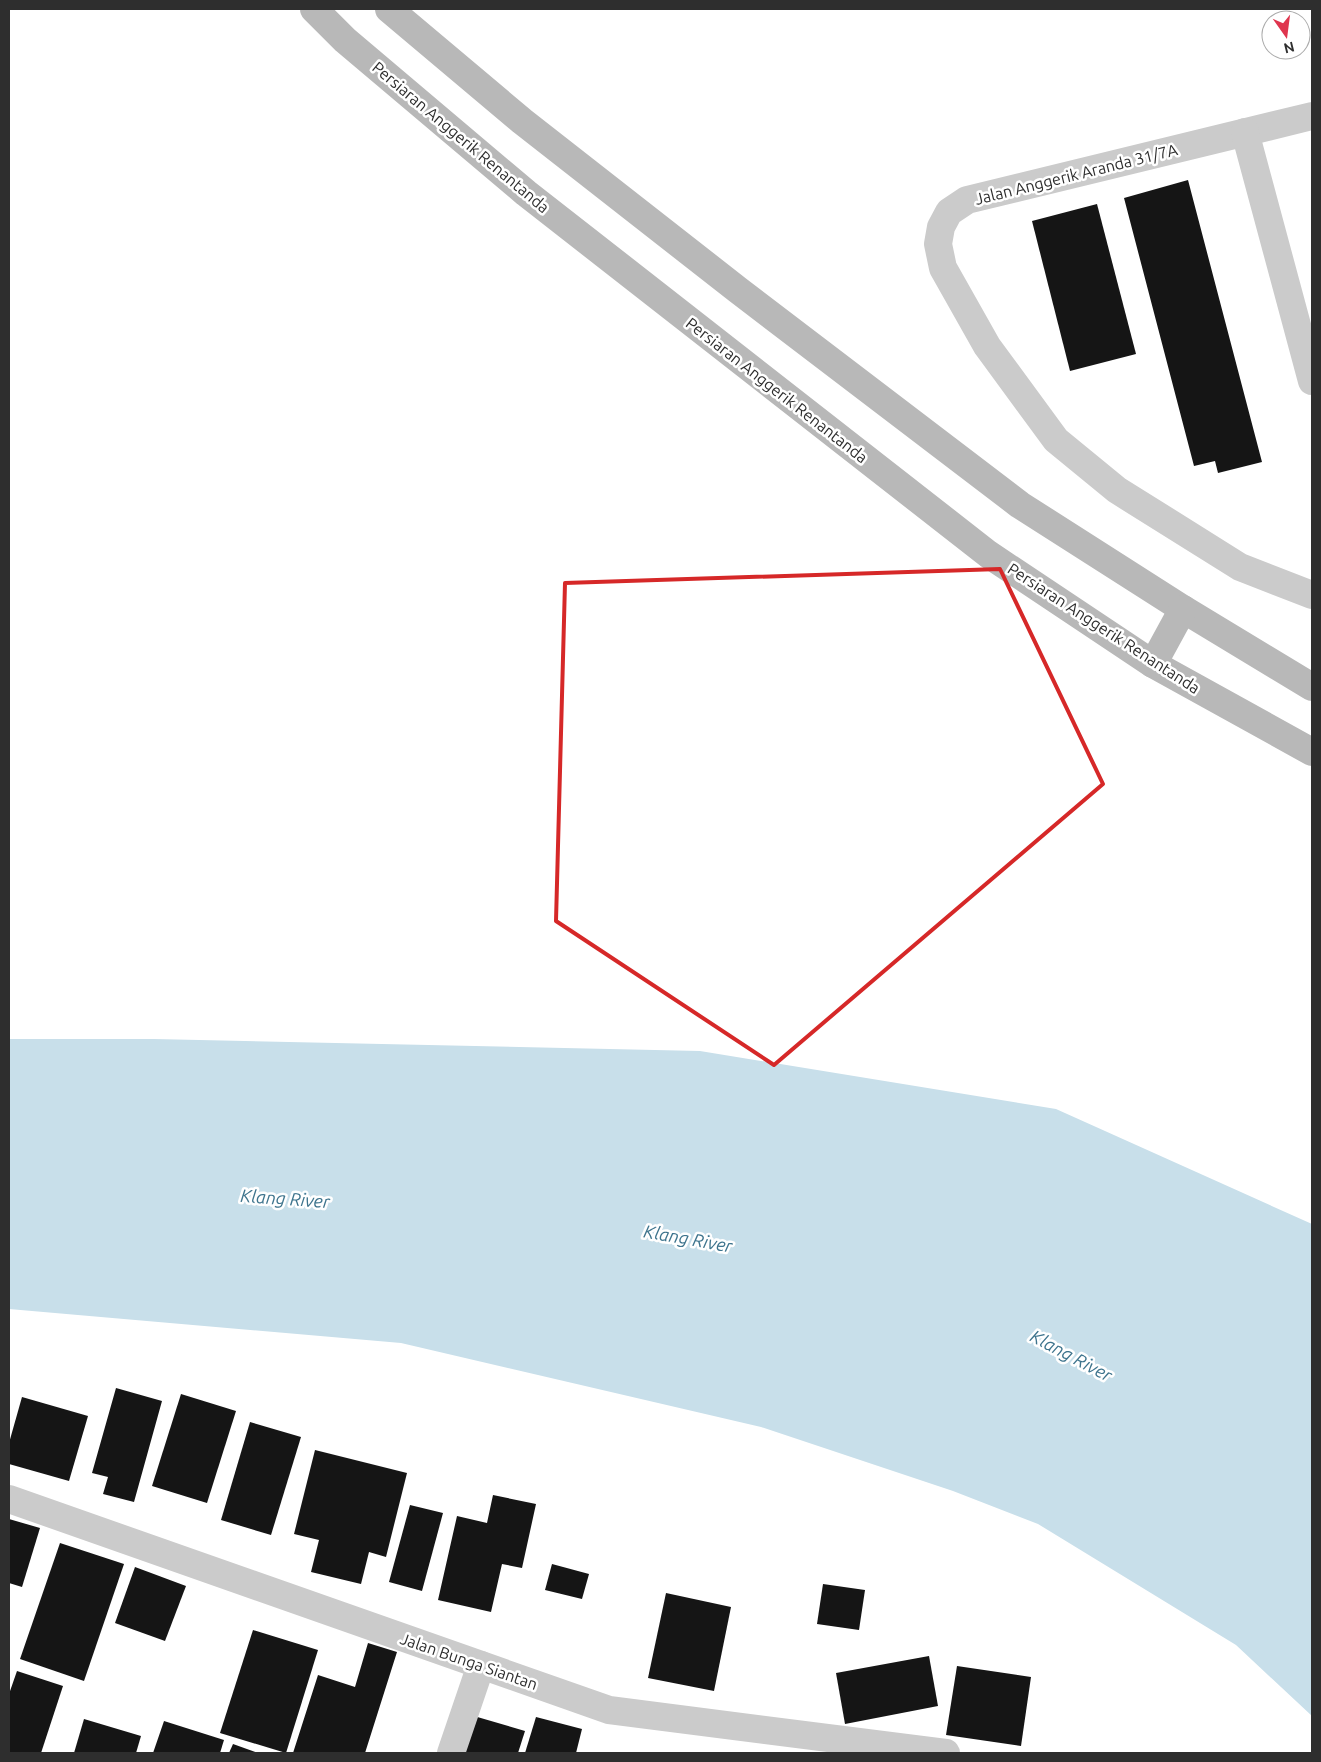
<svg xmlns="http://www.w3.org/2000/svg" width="1321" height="1762" font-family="Ubuntu,sans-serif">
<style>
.water{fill:#c8dfea}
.building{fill:#151515}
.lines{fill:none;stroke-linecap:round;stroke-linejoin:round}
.minor{stroke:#cbcbcb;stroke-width:28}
.secondary{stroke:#b8b8b8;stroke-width:28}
.marked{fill:none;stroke:#d62828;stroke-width:4;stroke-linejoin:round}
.labels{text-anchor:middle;stroke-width:5;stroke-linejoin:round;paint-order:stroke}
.street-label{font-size:16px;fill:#2e2e2e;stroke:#fff}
.water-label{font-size:18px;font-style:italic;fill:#3e748d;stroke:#fff}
</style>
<rect width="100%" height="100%" fill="#fff"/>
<path class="water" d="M9,1039H154L700,1051L1056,1109L1312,1224V1716L1236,1645L1038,1524L953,1491L761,1427L401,1343L9,1309Z"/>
<g class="building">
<path d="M1188,180L1262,462L1218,473L1215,461L1194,466L1124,198Z"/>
<path d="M1097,204L1136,354L1070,371L1032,221Z"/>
<path d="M116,1388L162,1401L134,1502L103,1494L108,1477L92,1473Z"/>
<path d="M181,1394L236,1411L207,1503L152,1486Z"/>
<path d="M22,1397L88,1416L69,1481L9,1464V1443Z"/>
<path d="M250,1422L301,1437L271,1535L221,1520Z"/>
<path d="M315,1450L407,1473L386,1557L369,1552L361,1584L311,1572L319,1540L294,1534Z"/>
<path d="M493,1495L536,1504L522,1568L502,1564L491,1612L438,1600L457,1516L487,1523Z"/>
<path d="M410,1505L443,1513L422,1591L389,1582Z"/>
<path d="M9,1519L40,1528L22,1587L9,1583Z"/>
<path d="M60,1543L124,1564L84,1681L20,1659Z"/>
<path d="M552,1564L589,1574L582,1599L545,1590Z"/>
<path d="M135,1567L186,1586L165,1641L115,1623Z"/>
<path d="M823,1584L865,1590L859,1630L817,1624Z"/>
<path d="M666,1593L731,1607L714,1691L648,1678Z"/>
<path d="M253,1630L318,1650L286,1753L220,1733Z"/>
<path d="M368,1643L397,1652L365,1753H293L318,1675L355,1687Z"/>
<path d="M929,1656L938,1706L845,1724L836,1673Z"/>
<path d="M957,1666L1031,1677L1021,1746L946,1735Z"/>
<path d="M17,1671L63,1686L41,1753H9V1694Z"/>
<path d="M467,1714L525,1731L518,1753H455Z"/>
<path d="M536,1717L582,1729L576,1753H525Z"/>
<path d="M84,1719L141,1736L136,1753H74Z"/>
<path d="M164,1721L224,1740L220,1753H153Z"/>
<path d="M233,1744L258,1753H229Z"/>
</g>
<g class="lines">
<g class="minor">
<path d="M1312,116L967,200L949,212L941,227L938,244L943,268L987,346L1056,440L1117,490L1240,567L1312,595"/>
<path d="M1245,132L1312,381"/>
<path d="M9,1499L609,1710L946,1753"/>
<path d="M451,1753L481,1665"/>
</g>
<g class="secondary">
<path d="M314,9L345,40L526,193L988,554L1153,664L1312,752"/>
<path d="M389,9L522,121L738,290L1020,505L1183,609L1312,687"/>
<path d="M1153,664L1183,609"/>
</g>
</g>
<path class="marked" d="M1000,569L1103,784L774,1065L556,921L565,583Z"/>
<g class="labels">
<g class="street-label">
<text transform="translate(461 137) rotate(40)" y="6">Persiaran Anggerik Renantanda</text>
<text transform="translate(1076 174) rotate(-14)" y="6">Jalan Anggerik Aranda 31/7A</text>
<text transform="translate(777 390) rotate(38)" y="6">Persiaran Anggerik Renantanda</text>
<text transform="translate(1104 628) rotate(33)" y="6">Persiaran Anggerik Renantanda</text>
<text transform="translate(469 1661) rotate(19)" y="6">Jalan Bunga Siantan</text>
</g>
<g class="water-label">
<text transform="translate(285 1199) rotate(4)" y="6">Klang River</text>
<text transform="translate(688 1239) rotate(10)" y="6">Klang River</text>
<text transform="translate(1071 1356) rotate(28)" y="6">Klang River</text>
</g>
</g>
<rect width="1321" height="1762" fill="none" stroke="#2e2e2e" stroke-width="20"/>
<g transform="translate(1286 35) rotate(166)"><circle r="24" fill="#ffffff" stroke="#ababab"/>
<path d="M0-4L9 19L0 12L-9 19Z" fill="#df354e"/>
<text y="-8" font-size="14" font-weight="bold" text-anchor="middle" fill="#2e2e2e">N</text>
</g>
</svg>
